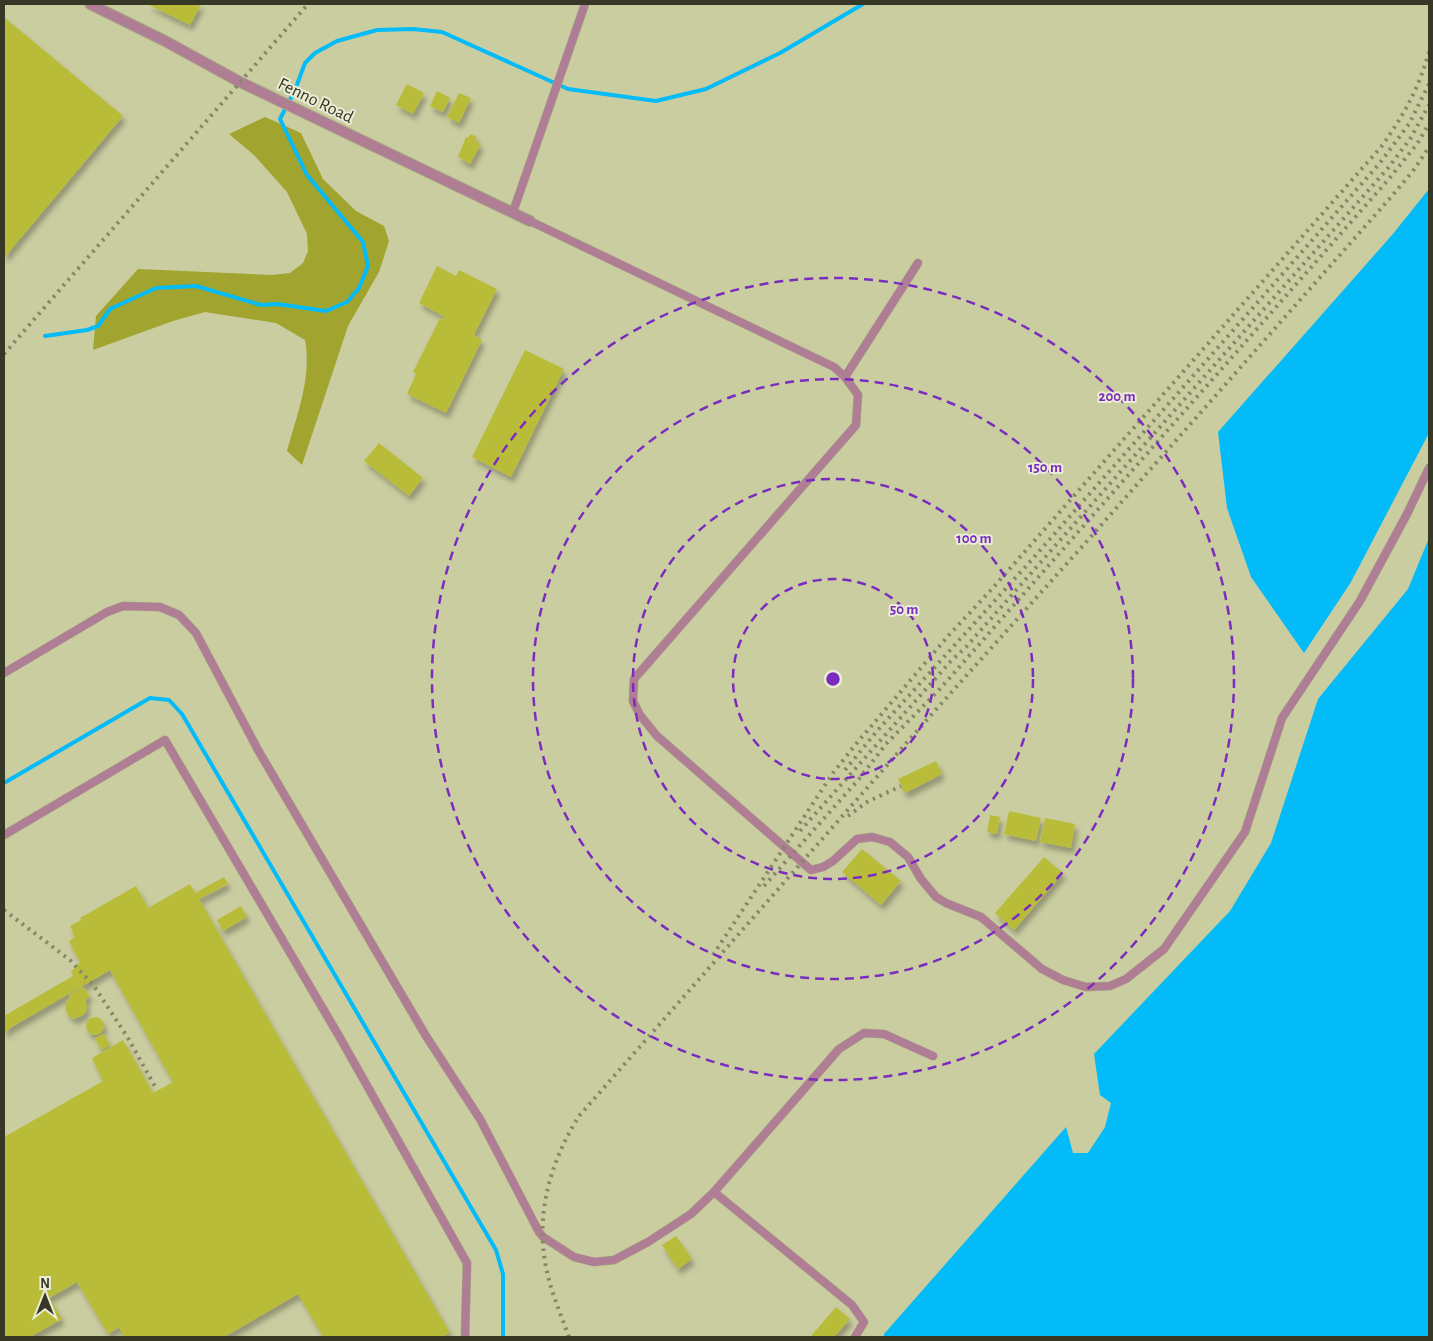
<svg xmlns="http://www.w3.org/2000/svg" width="1433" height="1341" font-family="'Alegreya Sans',sans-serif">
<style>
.green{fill:#a1a42f}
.water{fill:#03bbf8}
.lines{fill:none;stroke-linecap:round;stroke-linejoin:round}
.stream{stroke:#03bbf8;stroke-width:4}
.building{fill:#b9bc38;filter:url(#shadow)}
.lane-casing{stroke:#a9ac85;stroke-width:9}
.street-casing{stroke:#a9ac85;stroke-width:12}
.lane{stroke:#af7e94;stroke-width:8}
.street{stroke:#af7e94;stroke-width:10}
.rail{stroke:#858767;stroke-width:4;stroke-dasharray:2.5 5;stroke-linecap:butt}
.ring{fill:none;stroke:#7b2cbf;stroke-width:2.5;stroke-dasharray:9 6}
.labels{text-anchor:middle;stroke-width:4;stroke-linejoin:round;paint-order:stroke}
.street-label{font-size:18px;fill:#363725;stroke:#eaecd5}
.centre{fill:#7b2cbf;stroke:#eaecd5;stroke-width:2.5}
.ring-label{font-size:15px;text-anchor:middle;font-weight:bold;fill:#7b2cbf;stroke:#eaecd5;stroke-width:4;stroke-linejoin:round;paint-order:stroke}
</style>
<defs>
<filter id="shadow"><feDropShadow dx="3" dy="5.5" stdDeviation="2.5" flood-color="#0004"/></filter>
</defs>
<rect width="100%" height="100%" fill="#cacda0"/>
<path class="green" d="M265,117L301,133L323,179L356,211L384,226L389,241L379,272L348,326L302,465L287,451C297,414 312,378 305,340L276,323L205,312L173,321L93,350L96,316L138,269L272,275L290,273L303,263L308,251L307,234L287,192L254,155L229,134Z"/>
<g class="water">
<path d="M1429,189V433L1351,582L1304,653L1251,577L1227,508L1218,432L1392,235Z"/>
<path d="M1429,538V1337H884V1334L1066,1127L1073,1153H1088L1105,1127L1111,1103L1100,1095L1094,1054L1230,911L1271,843L1318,699L1408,589Z"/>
</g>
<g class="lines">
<g class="stream">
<path d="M45,336L87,330L98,326L110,309L156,288L196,286L261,305L277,304L326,311L347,302L359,288L368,266L363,242L307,175L280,119L295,90L305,63L315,53L337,41L377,30L413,29L442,32L568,89L656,101L706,89L780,53L863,4"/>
<path d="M4,783L150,698L169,700L182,714L496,1250L503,1274V1337"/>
</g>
</g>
<g class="building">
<path d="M147,4H201L190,25Z"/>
<path d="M4,17L123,116L4,258Z"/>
<path d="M407,84L424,93L413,114L396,105Z"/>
<path d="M437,91L450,98L443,112L430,106Z"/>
<path d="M459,93L471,98L459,123L447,117Z"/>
<path d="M470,134L477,137L475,141L481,144L470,164L458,157L466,137L468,138Z"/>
<path d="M437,266L456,276L459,270L497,289L474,335L482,340L446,413L407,394L416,374L413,372L440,318L443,320L445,317L419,303Z"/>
<path d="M525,350L564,369L511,477L472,457Z"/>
<path d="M379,443L423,478L409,496L364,461Z"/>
<path d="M936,761L942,774L905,793L898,779Z"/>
<path d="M1009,811L1041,818L1036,841L1004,834Z"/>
<path d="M990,815L1000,817L997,834L987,832Z"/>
<path d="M1045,818L1075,824L1071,848L1040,842Z"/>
<path d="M862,849L901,881L881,905L842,872Z"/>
<path d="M1044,857L1063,873L1014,930L995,913Z"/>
<path d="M224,877L228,884L199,899L450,1333L442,1337H323L298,1294L224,1337H124L119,1327L108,1334L77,1282L49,1298L62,1319L30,1337H4V1137L103,1081L92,1058L123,1040L153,1093L173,1082L110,970L10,1028L4,1034V1016L73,976L71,972L80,962L69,941L75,937L70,926L81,920L80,918L136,886L148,908L190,884L195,893Z"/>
<path d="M241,906L247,917L223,931L217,920Z"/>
<path d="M83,987L90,996L85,1000L87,1005L86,1012L83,1015L74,1019L69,1016L66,1011L65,1004L70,998L69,995Z"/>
<circle cx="95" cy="1026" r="9"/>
<path d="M104,1034L110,1045L101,1050L95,1038Z"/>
<path d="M676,1236L692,1259L678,1269L662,1245Z"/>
<path d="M836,1307L850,1319L834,1337H810Z"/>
</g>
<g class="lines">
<defs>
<g id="lane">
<path d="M513,212L585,4"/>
<path d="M530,221L834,367L845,377L858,395L856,425L634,679L633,701L640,715L657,736L811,870L823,867L833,861L857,839L872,837L890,842L908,857L921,879L936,897L946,903L981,917L1042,969L1063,980L1086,987L1110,986L1126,979L1164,949L1245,832L1282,718L1360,601L1407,514L1429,468"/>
<path d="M845,377L918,263"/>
<path d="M4,673L107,612L123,606L160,607L179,615L196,633L258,750L426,1036L480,1119L539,1232L543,1237L574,1257L594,1262L614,1260L648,1242L691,1214L714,1192L839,1049L864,1033L884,1034L933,1056"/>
<path d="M4,835L165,740L339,1036L467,1263L465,1337"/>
<path d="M714,1192L852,1305L864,1322L855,1337"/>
</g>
<path id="street" d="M90,4L165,41L240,82L530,221"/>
</defs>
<use href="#lane" class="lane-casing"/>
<use href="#street" class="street-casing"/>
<use href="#lane" class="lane"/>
<use href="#street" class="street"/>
<g class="rail">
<path d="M4,354L308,4"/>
<path d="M845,770L877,731L1028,564L1379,164L1409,124L1429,84"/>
<path d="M848,816L867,802L901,786"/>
<path d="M800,831L950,662L966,647L1389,167L1410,139L1429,105"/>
<path d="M764,886L859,779L886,744L939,690L1388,180L1417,144L1429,124"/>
<path d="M4,910L70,960L94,986L128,1038L157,1090"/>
<path d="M713,955L833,773L856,744L949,635L991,590L1381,147C1404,115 1418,90 1429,52"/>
<path d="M569,1337C560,1312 549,1288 545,1261C536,1210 552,1159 579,1116L932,714L1088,540L1391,197L1413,171L1429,147"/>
</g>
</g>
<g class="ring">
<circle cx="833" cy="679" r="100"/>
<circle cx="833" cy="679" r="200"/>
<circle cx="833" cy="679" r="300"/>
<circle cx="833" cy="679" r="401"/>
</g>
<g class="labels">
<g class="street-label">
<text transform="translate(316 100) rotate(26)" y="6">Fenno Road</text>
</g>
</g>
<circle cx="833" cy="679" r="8" class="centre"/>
<g class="ring-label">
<text x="1117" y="401">200 m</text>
<text x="1045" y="472">150 m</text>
<text x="974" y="543">100 m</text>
<text x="904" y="614">50 m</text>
</g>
<rect width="1433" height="1341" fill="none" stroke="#363725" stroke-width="10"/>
<g transform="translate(45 1296)" stroke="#eaecd5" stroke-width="4" paint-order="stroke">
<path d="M0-4L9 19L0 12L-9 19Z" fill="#363725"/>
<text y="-8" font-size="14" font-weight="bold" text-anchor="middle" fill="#363725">N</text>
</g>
</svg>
